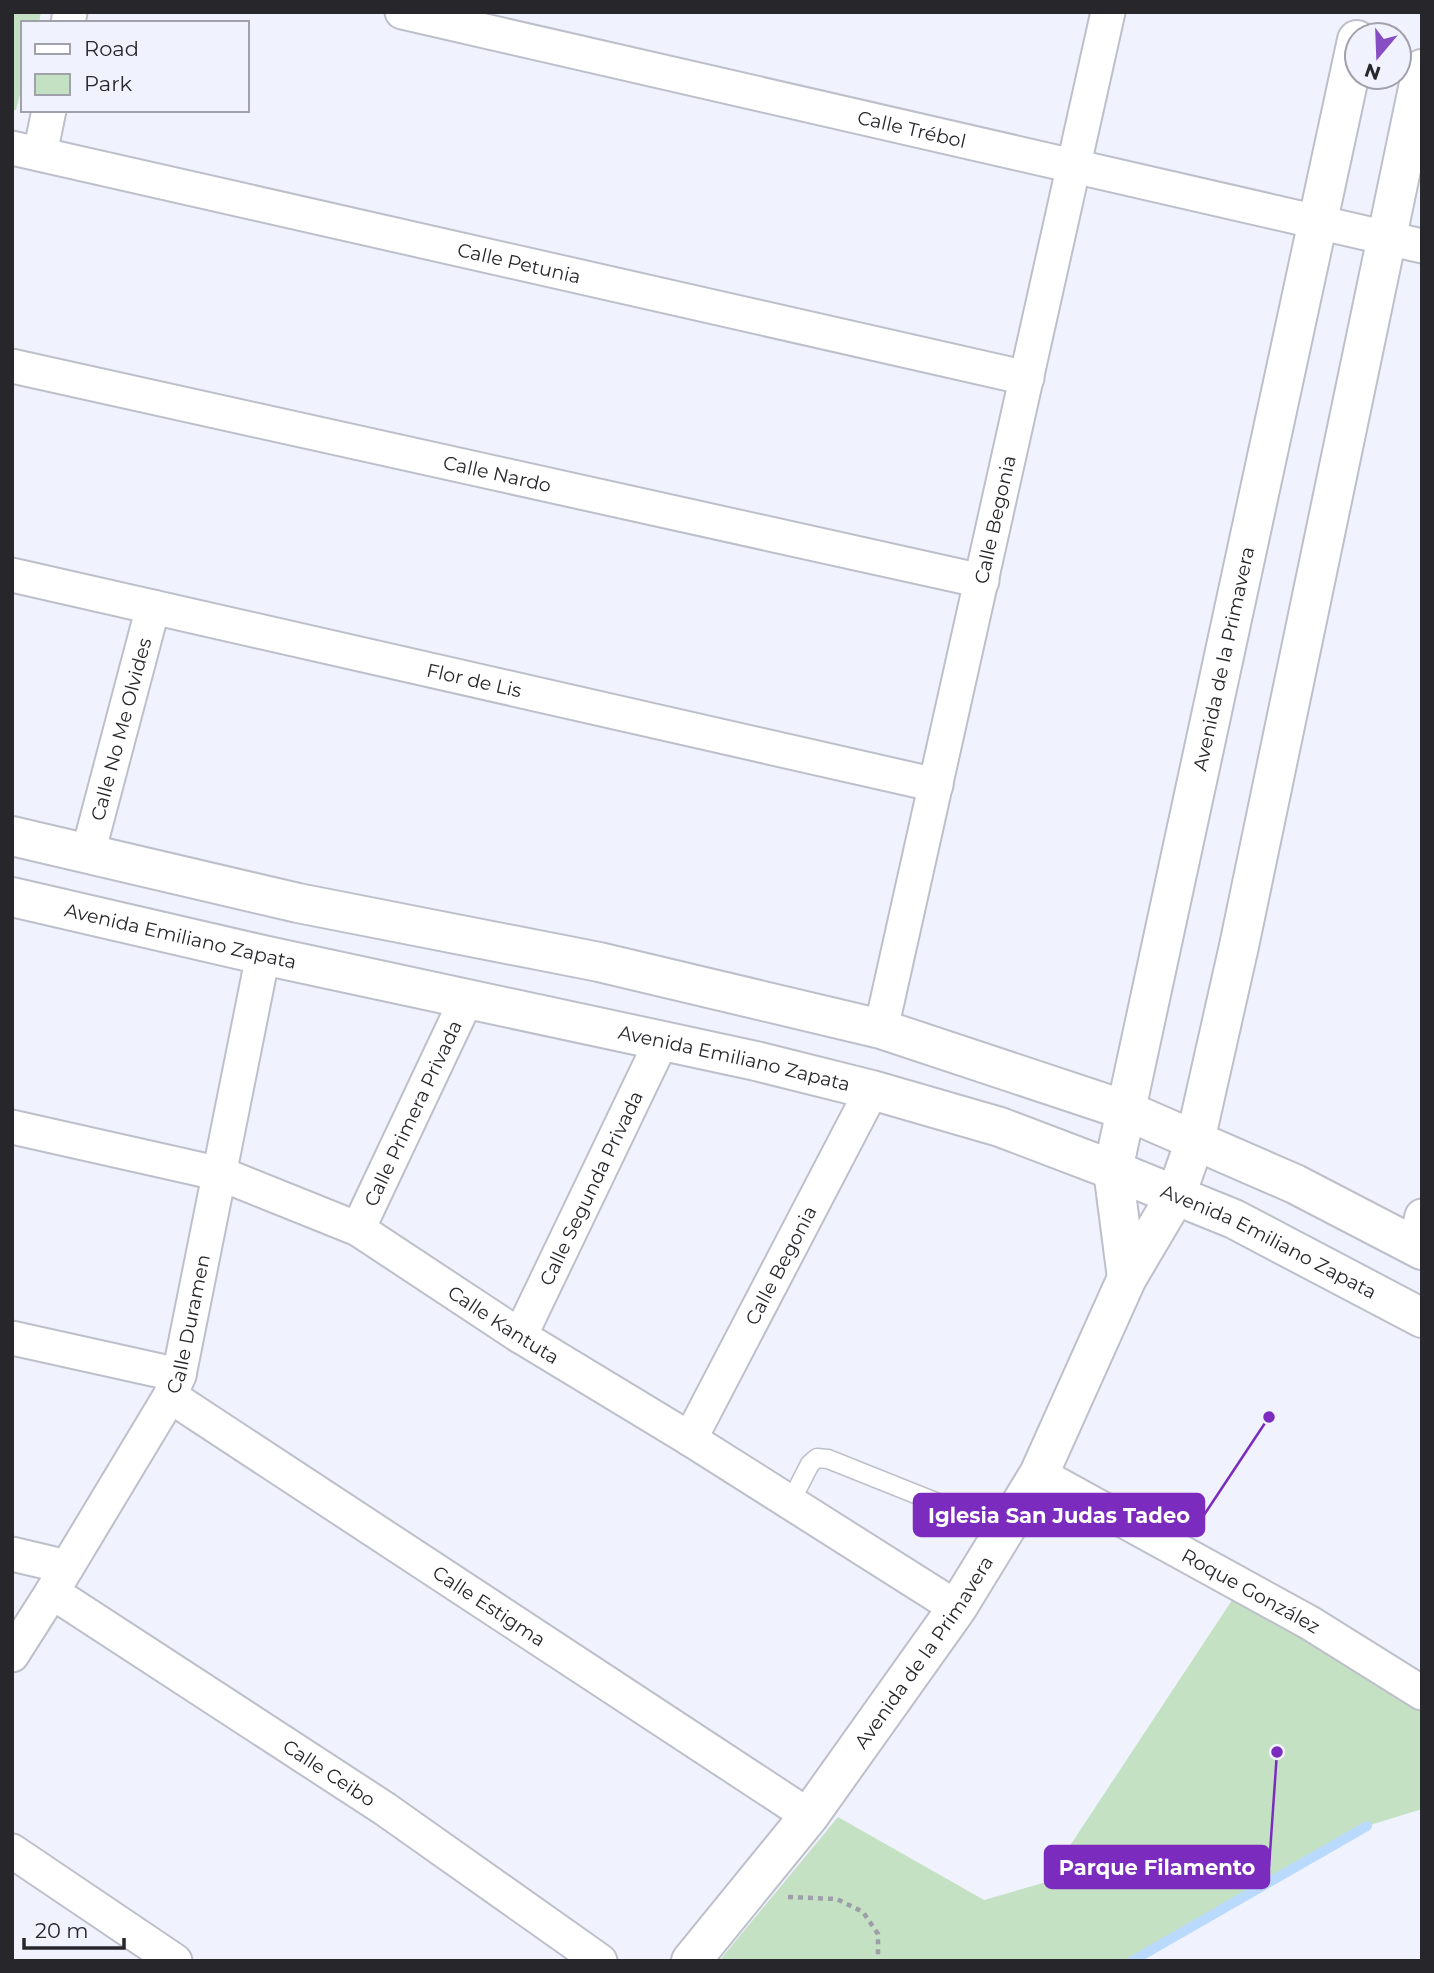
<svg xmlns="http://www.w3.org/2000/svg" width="1434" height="1973" font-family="Montserrat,sans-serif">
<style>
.green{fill:#c5e1c3}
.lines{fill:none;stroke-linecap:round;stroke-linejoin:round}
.stream{stroke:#b9dafc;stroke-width:10}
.service-casing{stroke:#bdc0ca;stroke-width:21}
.minor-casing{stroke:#bdc0ca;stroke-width:37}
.tertiary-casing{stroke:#bdc0ca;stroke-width:42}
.path{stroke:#9d9ea7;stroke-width:4.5;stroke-dasharray:5 5;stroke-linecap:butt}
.service{stroke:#fff;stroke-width:18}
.minor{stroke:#fff;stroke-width:33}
.tertiary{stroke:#fff;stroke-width:38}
.labels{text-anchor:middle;stroke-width:7;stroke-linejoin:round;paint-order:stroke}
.street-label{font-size:19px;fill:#27272b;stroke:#f0f2fe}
.leader{fill:none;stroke:#7b2cbf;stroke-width:2.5}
.callout-dot{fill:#7b2cbf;stroke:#f0f2fe;stroke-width:2.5}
.callout{fill:#7b2cbf;stroke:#7b2cbf;stroke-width:2.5}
.callout-label{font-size:21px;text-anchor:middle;font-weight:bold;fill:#fff}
</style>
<rect width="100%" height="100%" fill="#f0f2fe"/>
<g class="green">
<path d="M12,12H41L39,23H23V83L16,110H12Z"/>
<path d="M1242,1585L1422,1695V1809L1367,1826L1132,1961H719L838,1817L984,1900L1046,1882Z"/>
</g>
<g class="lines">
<path class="stream" d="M1132,1961L1367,1826"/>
<defs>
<path id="service" d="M790,1503L810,1464L817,1458L828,1459L948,1507"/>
<g id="minor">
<path id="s1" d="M402,12L1422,246"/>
<path d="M68,23L70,12"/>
<path id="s2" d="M12,148L1027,378"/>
<path d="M40,154L49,110"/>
<path id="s3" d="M12,366L982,581"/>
<path id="s4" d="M12,575L936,785"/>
<path id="s5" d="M88,853L153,607"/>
<path id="s6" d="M881,1029L1108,12"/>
<path id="s7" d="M12,1127L221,1174L358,1229L520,1336L690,1439L957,1608"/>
<path id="s8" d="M358,1229L467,998"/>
<path d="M1415,1246L1422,1216"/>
<path id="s9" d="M520,1336L662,1040"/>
<path d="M12,1338L179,1375"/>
<path id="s10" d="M170,1396L809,1816"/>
<path id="s11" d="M690,1439L872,1090"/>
<path id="s12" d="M1039,1474L1310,1623L1422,1693"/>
<path d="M12,1554L67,1567"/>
<path id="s13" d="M52,1592L385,1809L600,1961"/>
<path id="s14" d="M12,1655L52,1592L170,1396L179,1375L263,955"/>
<path d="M12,1851L175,1961"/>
</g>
<g id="tertiary">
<path d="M12,836L298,903L599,962L881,1029L1125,1110L1295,1184L1422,1250"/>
<path id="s15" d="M12,897L263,955L756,1061L872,1090L1000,1127L1113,1170L1234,1219L1422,1318"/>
<path id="s16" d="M1127,1278L1113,1170L1357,40"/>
<path id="s17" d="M691,1961L809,1816L957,1608L1039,1474L1127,1278L1176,1195L1195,1141L1239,946L1422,69"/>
</g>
</defs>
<use href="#service" class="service-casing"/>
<use href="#minor" class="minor-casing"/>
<use href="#tertiary" class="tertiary-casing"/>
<path class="path" d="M788,1897L837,1899L863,1912L878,1934V1961"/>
<use href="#service" class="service"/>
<use href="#minor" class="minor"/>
<use href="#tertiary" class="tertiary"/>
</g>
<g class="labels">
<g class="street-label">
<text dy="7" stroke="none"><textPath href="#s1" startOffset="523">Calle Trébol</textPath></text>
<text dy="7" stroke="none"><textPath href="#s2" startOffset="520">Calle Petunia</textPath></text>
<text dy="7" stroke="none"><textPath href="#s3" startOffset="497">Calle Nardo</textPath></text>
<text dy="7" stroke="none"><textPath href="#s6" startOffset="522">Calle Begonia</textPath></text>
<text dy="7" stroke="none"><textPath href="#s16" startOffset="632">Avenida de la Primavera</textPath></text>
<text dy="7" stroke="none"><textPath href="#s4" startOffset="474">Flor de Lis</textPath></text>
<text dy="7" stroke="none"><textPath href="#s5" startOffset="128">Calle No Me Olvides</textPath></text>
<text dy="7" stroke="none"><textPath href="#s15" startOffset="173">Avenida Emiliano Zapata</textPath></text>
<text dy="7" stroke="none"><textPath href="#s15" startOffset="740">Avenida Emiliano Zapata</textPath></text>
<text dy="7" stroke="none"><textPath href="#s8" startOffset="128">Calle Primera Privada</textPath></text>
<text dy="7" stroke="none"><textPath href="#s9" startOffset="164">Calle Segunda Privada</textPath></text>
<text dy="7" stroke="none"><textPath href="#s15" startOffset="1307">Avenida Emiliano Zapata</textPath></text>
<text dy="7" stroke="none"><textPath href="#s11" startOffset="196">Calle Begonia</textPath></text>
<text dy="7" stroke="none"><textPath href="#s14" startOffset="378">Calle Duramen</textPath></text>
<text dy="7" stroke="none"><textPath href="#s7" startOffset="536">Calle Kantuta</textPath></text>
<text dy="7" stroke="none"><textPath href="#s12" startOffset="242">Roque González</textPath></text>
<text dy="7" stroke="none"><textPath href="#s10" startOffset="382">Calle Estigma</textPath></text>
<text dy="7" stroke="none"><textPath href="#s17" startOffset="387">Avenida de la Primavera</textPath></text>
<text dy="7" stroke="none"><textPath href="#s13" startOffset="331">Calle Ceibo</textPath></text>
</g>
</g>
<path class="leader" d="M1269 1417L1204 1515M1277 1752L1269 1867"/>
<g class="callout-dot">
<circle cx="1269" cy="1417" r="7"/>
<circle cx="1277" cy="1752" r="7"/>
</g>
<g class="callout">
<rect x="914" y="1494" width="290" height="42" rx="7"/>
<rect x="1045" y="1846" width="224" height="42" rx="7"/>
</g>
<g class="callout-label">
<text x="1059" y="1523">Iglesia San Judas Tadeo</text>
<text x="1157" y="1875">Parque Filamento</text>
</g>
<rect width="1434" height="1973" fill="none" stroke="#27272b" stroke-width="28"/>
<rect x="21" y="21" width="228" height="91" fill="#f0f2fe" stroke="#a0a1aa" stroke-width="2"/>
<rect x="35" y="44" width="35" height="10" fill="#ffffff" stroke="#a0a1aa" stroke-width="2"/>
<text x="84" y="56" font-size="21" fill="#27272b">Road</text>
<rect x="35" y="74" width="35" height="21" fill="#c5e1c3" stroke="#a0a1aa" stroke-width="2"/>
<text x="84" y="91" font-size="21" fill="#27272b">Park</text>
<g transform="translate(1378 56) rotate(199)"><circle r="33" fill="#f0f2fe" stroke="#a0a1aa" stroke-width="2"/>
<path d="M0-5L12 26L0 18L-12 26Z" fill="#874dc3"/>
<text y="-10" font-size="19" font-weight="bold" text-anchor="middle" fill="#27272b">N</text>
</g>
<path d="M24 1938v10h100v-10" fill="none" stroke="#27272b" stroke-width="3.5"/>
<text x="35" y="1938" font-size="21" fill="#27272b" stroke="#f0f2fe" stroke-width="5" paint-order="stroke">20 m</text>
</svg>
